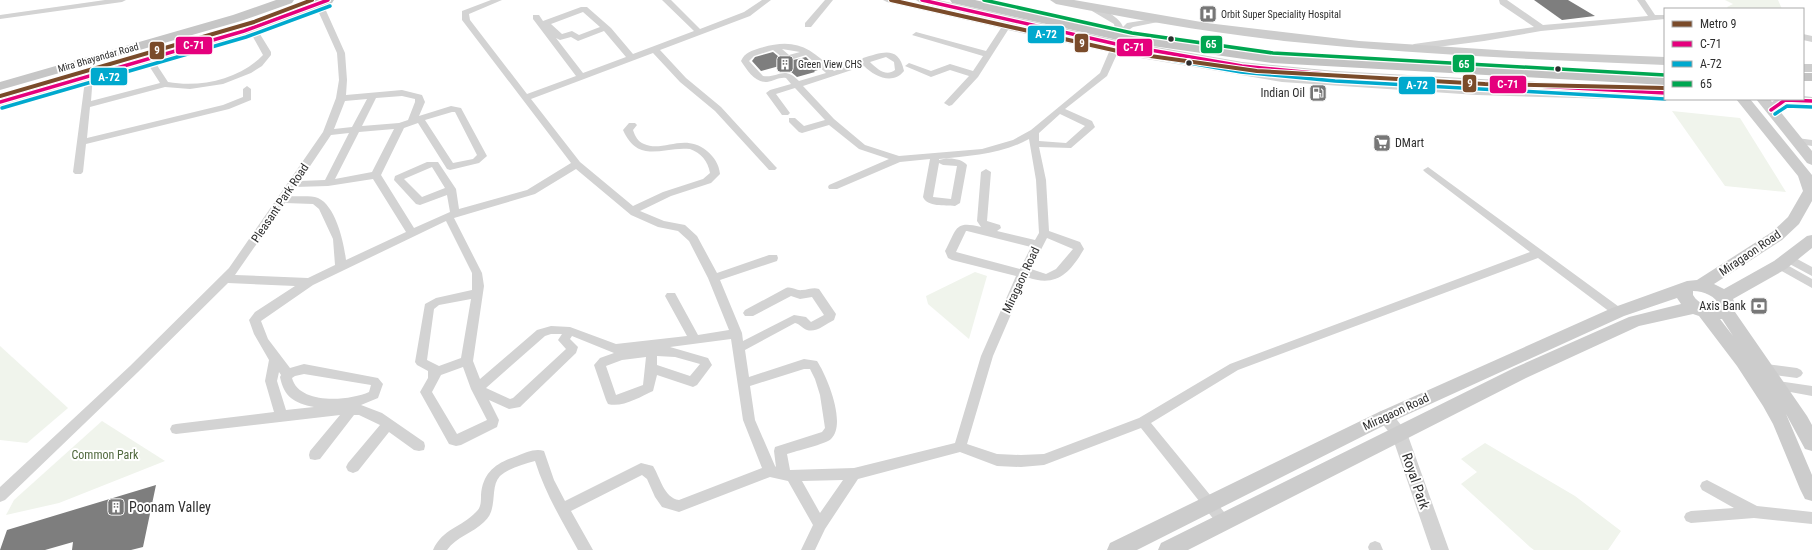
<svg xmlns="http://www.w3.org/2000/svg" width="1812" height="550" font-family="'Roboto Condensed',sans-serif">
<style>
.green{fill:#f0f4ec}
.building{fill:#7e7e7e}
.lines{fill:none;stroke-linecap:round;stroke-linejoin:round}
.minor{fill:#d3d3d3;fill-rule:evenodd}
.tertiary{fill:#d3d3d3;fill-rule:evenodd}
.secondary{fill:#ccc;fill-rule:evenodd}
.primary{fill:#c6c6c6;fill-rule:evenodd}
.trunk{fill:#c3c3c3;fill-rule:evenodd}
.bus-1-casing{stroke:#fff;stroke-width:6}
.bus-2-casing{stroke:#fff;stroke-width:6}
.bus-3-casing{stroke:#fff;stroke-width:6}
.bus-1{stroke:#e5007d;stroke-width:3.5}
.bus-2{stroke:#00a9ce;stroke-width:3.5}
.bus-3{stroke:#00a651;stroke-width:3.5}
.metro-1-casing{stroke:#fff;stroke-width:6}
.metro-1{stroke:#7a4b2a;stroke-width:4}
.bus-dot{fill:#2e2e2e;stroke:#fff;stroke-width:1.5}
.labels{text-anchor:middle;stroke-width:4;stroke-linejoin:round;paint-order:stroke}
.far-poi-label{font-size:10px;fill:#2e2e2e;stroke:#fff;text-anchor:start}
.far-street-label{font-size:10px;fill:#2e2e2e;stroke:#fff}
.poi-label{font-size:12px;fill:#2e2e2e;stroke:#fff;text-anchor:end}
.street-label{font-size:12px;fill:#2e2e2e;stroke:#fff}
.park-label{font-size:12px;fill:#50683d;stroke:#fff}
.near-street-label{font-size:14px;fill:#2e2e2e;stroke:#fff}
.near-poi-label{font-size:14px;fill:#2e2e2e;stroke:#fff;text-anchor:start}
.line-badge{stroke:#fff;stroke-width:1.5}
.badge-label{font-size:11px;text-anchor:middle;font-weight:bold;fill:#fff}
</style>
<rect width="100%" height="100%" fill="#fff"/>
<g class="green">
<path d="M1725,0H1778L1782,9H1729L1727,7L1733,4Z"/>
<path d="M1672,111L1740,118L1786,192L1725,186Z"/>
<path d="M975,272L987,276L969,339L928,304L926,296Z"/>
<path d="M0,346L68,408L27,443L0,440Z"/>
<path d="M102,421L165,461L59,503L6,515L14,500Z"/>
<path d="M1485,443L1575,496L1621,531L1608,550H1534L1530,547L1461,484L1477,472L1461,459Z"/>
</g>
<g class="building">
<path d="M1534,0H1568L1595,16L1562,20Z"/>
<path d="M773,52L785,62L806,57L818,70L814,71L815,72L797,77L783,65L761,71L752,61L755,57Z"/>
<path d="M156,485L143,547L131,550H72L73,542L45,550H0L7,530Z"/>
</g>
<g class="lines">
<g class="minor">
<path d="M105,0H126L122,2L0,19V15Z"/>
<path d="M491,0H502L469,14L470,20L527,94L576,76L533,19V15H539L543,21L581,7H587L611,28L633,54L694,31L662,0H671L700,29L744,12L762,0H771L750,16L660,50L686,78L721,107L775,166L777,168L775,170H769L715,111L680,82L653,53L531,99L580,162L633,206L663,192L703,179L710,173C708,161 701,153 690,149C662,146 639,165 623,130L629,123H635L637,125L633,130C635,136 638,142 644,144C663,153 684,132 707,151C714,157 719,164 720,174L711,183L671,196L640,211L664,221L685,225L697,236L717,273L769,255H777L778,258L777,261L720,280L742,333L743,341L794,315L806,317L811,322L824,315L812,297L800,299L791,296L753,316H745L743,313L745,310L786,288C792,286 796,291 802,290C808,290 813,287 819,289L836,314L834,320C826,324 816,333 807,330C802,328 800,324 795,323L745,350L749,377L804,359L817,361C827,376 847,424 831,439C826,444 796,451 787,454L790,470L854,468L955,443L981,356L1016,276L952,260L948,258L945,251C957,229 954,220 981,227L977,221L981,172L986,169L991,172L987,221L1000,225L1001,228L997,231L1035,240L1039,233L1036,180L1029,139C1002,154 970,156 939,159V160C947,157 962,158 967,165L960,203L955,206C945,205 927,207 923,197L930,159L900,162L837,189H829L828,187L829,185L889,159L859,149L829,125L802,133L799,132L789,122V118H795L804,126L825,120L795,88L776,94L790,113L788,115H782L766,93L770,90L791,84L786,78C779,77 774,81 767,82C755,83 747,70 741,61C745,52 752,51 760,48C794,38 809,46 834,71L861,61L863,58C882,52 899,45 904,71C893,85 875,77 864,66L803,86L834,119L865,145L899,156L982,149L1013,140L1031,130L1100,73L1109,52L1008,30L978,77L952,105L949,106L944,103L969,76L950,70L931,77L905,66L909,63L931,71L950,64L973,71L983,56L912,35L916,32L986,51L1001,28L887,2L883,0H898L1111,48L1116,43L1120,46L1119,49L1137,53L1282,76L1477,89L1611,93L1636,90L1641,93L1636,96L1611,99L1477,95L1282,82L1117,54L1107,76L1065,109L1092,121L1095,127L1093,129L1071,148L1039,147L1046,180L1049,231L1080,242L1084,249C1070,273 1056,288 1027,277L993,356L967,444L997,454L1021,455L1044,454L1139,418L1230,364L1530,252L1425,172L1423,170L1428,167L1622,309L1624,312L1622,315H1614L1538,258L1238,370L1151,423L1229,518L1231,522L1229,526L1224,528L1219,526L1141,428L1044,465L1021,467L997,466L960,452L858,479L825,529L815,550H801L813,525L788,481L770,477L679,512L662,507L655,497L647,479L642,475L571,511L593,550H578C562,521 545,493 535,461C524,464 509,468 500,476C489,488 499,509 484,522C473,533 456,537 447,550H433C443,528 461,528 476,512C481,508 481,502 481,495C483,472 496,463 517,456C525,453 535,448 544,451L554,480L565,501L641,463L653,466C660,477 664,498 679,500L762,468L743,420L731,339L670,347L708,358L712,365L697,385L693,387L657,375L653,391C640,397 622,408 608,404L606,400L594,365L600,358L614,353L572,336L570,339L578,347L576,353L520,407L509,409L489,400L499,420L497,427L461,445L456,446L449,444L420,392L428,378V371L417,365L415,362L425,304L436,298L472,290V273L446,221L313,285L261,321L268,339L290,368L304,364L378,378L383,384L378,398L361,405L382,413L424,442L425,446L424,450L419,451L414,450L389,432L358,471L353,473L348,471L346,467L348,463L380,425L359,415H354L320,459L315,460L310,459L309,455L310,451L340,415L176,434L172,433L170,429L172,425L176,424L274,412L265,381L269,360L254,334L249,320L255,312L295,286L228,283L138,372L5,500L0,502V487L130,366L229,268L323,132L336,98L339,80L337,53L315,4L316,2H319L323,4L345,53L347,80L346,95L402,90L422,95L425,102L419,116L451,106L461,108L487,156L479,163L450,170L447,169L418,123L404,128L381,175L414,228L450,212L447,195L420,205L416,204L394,180L395,176L427,162H438L456,189L459,209L527,190L571,163L462,20V11ZM583,12L600,27L579,35L572,31L562,34L551,24ZM604,31L626,57L583,73L556,38L560,40L571,37L578,41ZM782,49L800,52L789,55ZM773,50L787,61L806,55L826,73L799,81C784,65 779,78 763,76L749,61L754,56ZM886,57L894,62L895,70C886,77 877,69 870,62ZM402,96L415,99V102L408,120L399,123L362,126L376,98ZM367,99L352,127L334,129L345,101ZM452,112H455L477,155L473,159L453,163L425,120ZM1060,114L1085,126L1066,143L1039,141V133ZM394,129L372,172L335,179L359,132ZM349,133L325,180L300,181L331,135ZM939,163L943,165L957,166L951,199L933,197ZM432,167L445,188L422,197L404,179ZM576,169L631,215L658,227L678,231L689,241L708,278L729,330L698,335L675,293H667L665,296L687,336L616,344L570,327L551,326L537,330L480,379L473,361L484,286L482,273L454,218L535,194ZM373,179L406,232L346,260C344,243 336,206 318,198C310,195 298,197 289,196L295,187L328,186ZM285,203L313,204L319,209L333,239L335,265L308,278L235,275ZM966,231H967L1031,247L1020,269L956,252ZM1047,238L1073,249L1056,269L1046,274L1031,269ZM471,299L461,358L439,366L427,360L434,309L439,305ZM551,334H562L558,340L566,349L513,398L510,399L486,388L545,336ZM657,356L675,357L700,364L690,376L657,365ZM646,357L643,385L616,395L606,366L622,360ZM463,367L471,389L487,420L457,434L432,392L441,375ZM804,369H810L815,379L820,395L825,428L822,432L775,447L774,451L776,467L775,466L755,420L750,386ZM279,372L281,375L280,377C284,397 294,403 314,407L286,410L277,381ZM304,374L371,385L369,392C349,401 299,405 292,378L295,376ZM843,480L820,513L802,481Z"/>
<path d="M825,0H833L811,27H805V23Z"/>
<path d="M1499,0H1507L1543,25L1648,16L1637,0H1645L1655,15H1665V19L1541,31L1484,41L1414,50L1410,47L1414,44L1534,27L1500,4Z"/>
<path d="M1092,7C1100,6 1121,18 1123,27L1127,23L1158,18L1162,20L1158,22L1133,27L1120,36L1116,33L1114,24L1092,11Z"/>
<path d="M252,25L255,26L271,52V55L262,66L251,73L223,84L190,89L165,87L90,107L87,138L223,105L243,97V89L247,86L251,89V100L229,109L86,144L83,172L81,174H75L73,172L86,73H92L93,75L91,101L160,83L144,58L148,55L151,56L168,82C201,88 240,79 263,55L248,28Z"/>
<path d="M1803,34L1812,36V42L1803,40Z"/>
<path d="M1797,138L1812,140V146L1794,143L1792,141L1794,139Z"/>
<path d="M1788,254L1812,267V276L1784,261L1783,258Z"/>
<path d="M1780,261L1812,279V288L1776,268L1775,265Z"/>
<path d="M1766,364L1797,368L1801,370L1803,373L1801,376L1797,378L1766,374L1762,372L1760,369L1762,366Z"/>
<path d="M1778,381L1812,386V396L1774,389L1772,386L1774,383Z"/>
<path d="M1707,480L1757,506L1812,512V524L1754,518L1691,523L1686,521L1684,517L1686,513L1691,511L1734,508L1702,490L1700,486L1702,482Z"/>
<path d="M1375,541L1380,543L1383,550H1369L1368,547L1370,543Z"/>
</g>
<path class="tertiary" d="M1385,410L1391,412L1407,433L1449,550H1431L1392,436L1377,417L1379,412Z"/>
<g class="secondary">
<path d="M916,0H938L1116,40L1242,62L1335,71L1665,89V97L1335,79L1242,70L1116,48L922,4Z"/>
<path d="M1050,0H1074L1207,23L1359,41L1512,51L1665,57V65C1538,60 1411,54 1284,41C1207,32 1132,19 1056,4Z"/>
<rect x="1803" y="64" width="9" height="8"/>
<path d="M1803,96L1812,97V105L1790,103L1779,110L1812,151V165L1807,163L1756,99H1770L1772,102L1776,99H1803Z"/>
<path d="M1736,99H1750L1812,175V201L1799,224L1782,240L1714,284L1724,289L1774,261L1807,236L1812,235V248L1786,269L1733,299L1737,308L1735,312L1807,416L1812,425V451L1805,449L1786,414L1812,475V501L1805,499L1800,489L1773,424L1763,406L1737,366L1699,316L1693,314L1639,326L1526,378L1188,550H1158L1161,543L1514,368L1629,317L1681,304L1677,298L1624,316L1391,422L1137,550H1107L1110,543L1379,412L1612,308L1687,281L1697,280L1772,232L1788,217L1803,191L1798,176ZM1693,291C1704,291 1716,296 1720,307C1709,307 1699,305 1693,295ZM1720,319H1722L1733,336Z"/>
</g>
<g class="primary">
<path d="M276,0H294L292,3L241,21L0,90V82L233,15Z"/>
<path d="M316,0H334L332,3L249,34L0,106V98L239,28Z"/>
</g>
<g class="trunk">
<path d="M950,0H975L1131,35L1272,55L1665,77V85L1272,63L1131,43L957,4L952,3Z"/>
<rect x="1803" y="73" width="9" height="8"/>
</g>
<defs>
<g id="bus-1">
<path d="M922,0L1116,44L1242,66L1335,75L1665,93"/>
<path d="M0,102L244,31L328,0"/>
<path d="M1771,110L1785,100L1812,101"/>
</g>
<g id="bus-2">
<path d="M921,6L1115,50L1241,72L1335,81L1665,99"/>
<path d="M2,108L246,37L330,6"/>
<path d="M1775,114L1787,106L1812,107"/>
</g>
<path id="bus-3" d="M984,0L1132,33L1273,53L1665,75"/>
</defs>
<use href="#bus-1" class="bus-1-casing"/>
<use href="#bus-2" class="bus-2-casing"/>
<use href="#bus-3" class="bus-3-casing"/>
<use href="#bus-1" class="bus-1"/>
<use href="#bus-2" class="bus-2"/>
<use href="#bus-3" class="bus-3"/>
<defs>
<g id="metro-1">
<path d="M891,0L1122,52L1257,71L1485,84L1665,88"/>
<path d="M0,96L254,22L312,0"/>
</g>
</defs>
<use href="#metro-1" class="metro-1-casing"/>
<use href="#metro-1" class="metro-1"/>
</g>
<defs>
<symbol id="hospital-square" viewBox="-11 -11 22 22"><rect x="-9" y="-9" width="18" height="18" rx="4" fill="#777" stroke="#fff"/><path d="M-5-5h3v3.5h4V-5h3V5h-3V1.5h-4V5h-3Z" fill="#fff"/></symbol>
<symbol id="building-square" viewBox="-11 -11 22 22"><rect x="-9" y="-9" width="18" height="18" rx="4" fill="#777" stroke="#fff"/><path d="M-4-6H4V6H1V3H-1V6H-4ZM-2.5-4.3h1.7v1.8h-1.7ZM.8-4.3h1.7v1.8H.8ZM-2.5-1h1.7V.8h-1.7ZM.8-1h1.7V.8H.8Z" fill="#fff"/></symbol>
<symbol id="fuel-square" viewBox="-11 -11 22 22"><rect x="-9" y="-9" width="18" height="18" rx="4" fill="#777" stroke="#fff"/><path d="M-5.5-6h7V0h2V4h1.3V-2.5L3-4.5l.8-.8L6-3V5H2.5V1h-1V6h-7ZM-4.2-4.7v3.2H.2V-4.7Z" fill="#fff"/></symbol>
<symbol id="supermarket-square" viewBox="-11 -11 22 22"><rect x="-9" y="-9" width="18" height="18" rx="4" fill="#777" stroke="#fff"/><path d="M-6-5.5h2.5l.6 2H6L4.5 2H-2.5L-4.4-4H-6ZM-1.5 3.2a1.3 1.3 0 1 0 .1 0ZM3 3.2a1.3 1.3 0 1 0 .1 0Z" fill="#fff"/></symbol>
<symbol id="bank-square" viewBox="-11 -11 22 22"><rect x="-9" y="-9" width="18" height="18" rx="4" fill="#777" stroke="#fff"/><path d="M-6-4H6V4H-6ZM0-2.3a2.3 2.3 0 1 0 0 4.6a2.3 2.3 0 1 0 0-4.6Z" fill="#fff"/></symbol>
</defs>
<g fill-rule="evenodd">
<use href="#hospital-square" x="1198" y="4" width="20" height="20"/>
<use href="#building-square" x="775" y="54" width="20" height="20"/>
<use href="#fuel-square" x="1308" y="83" width="20" height="20"/>
<use href="#supermarket-square" x="1372" y="133" width="20" height="20"/>
<use href="#bank-square" x="1749" y="296" width="20" height="20"/>
<use href="#building-square" x="106" y="497" width="20" height="20"/>
</g>
<g class="bus-dot">
<circle cx="1171" cy="39" r="3.5"/>
<circle cx="1189" cy="63" r="3.5"/>
<circle cx="1558" cy="69" r="3.5"/>
</g>
<g class="labels">
<g class="far-poi-label">
<text x="1221" y="18">Orbit Super Speciality Hospital</text>
<text x="798" y="68">Green View CHS</text>
</g>
<g class="far-street-label">
<text transform="translate(98 57) rotate(-16)" y="4">Mira Bhayandar Road</text>
</g>
<g class="poi-label">
<text x="1305" y="97">Indian Oil</text>
<text x="1395" y="147" text-anchor="start">DMart</text>
<text x="1746" y="310">Axis Bank</text>
</g>
<g class="street-label">
<text transform="translate(280 203) rotate(-56)" y="4">Pleasant Park Road</text>
<text transform="translate(1750 253) rotate(-34)" y="4">Miragaon Road</text>
<text transform="translate(1021 280) rotate(-65)" y="4">Miragaon Road</text>
<text transform="translate(1396 412) rotate(-25)" y="4">Miragaon Road</text>
</g>
<g class="park-label">
<text x="105" y="459">Common Park</text>
</g>
<g class="near-street-label">
<text transform="translate(1416 481) rotate(71)" y="5">Royal Park</text>
</g>
<g class="near-poi-label">
<text x="129" y="512">Poonam Valley</text>
</g>
</g>
<g class="line-badge">
<rect x="1027" y="25" width="38" height="19" rx="4" fill="#00a9ce"/>
<rect x="1074" y="33" width="15" height="20" rx="4" fill="#7a4b2a"/>
<rect x="1200" y="35" width="23" height="19" rx="4" fill="#00a651"/>
<rect x="175" y="36" width="38" height="19" rx="4" fill="#e5007d"/>
<rect x="1116" y="38" width="37" height="19" rx="4" fill="#e5007d"/>
<rect x="149" y="41" width="16" height="19" rx="4" fill="#7a4b2a"/>
<rect x="1452" y="54" width="23" height="19" rx="4" fill="#00a651"/>
<rect x="90" y="67" width="38" height="19" rx="4" fill="#00a9ce"/>
<rect x="1462" y="74" width="15" height="19" rx="4" fill="#7a4b2a"/>
<rect x="1489" y="75" width="38" height="19" rx="4" fill="#e5007d"/>
<rect x="1398" y="76" width="38" height="19" rx="4" fill="#00a9ce"/>
</g>
<g class="badge-label">
<text x="1046" y="38">A-72</text>
<text x="1082" y="47">9</text>
<text x="1211" y="48">65</text>
<text x="194" y="49">C-71</text>
<text x="1134" y="51">C-71</text>
<text x="157" y="54">9</text>
<text x="1464" y="68">65</text>
<text x="109" y="81">A-72</text>
<text x="1470" y="87">9</text>
<text x="1508" y="88">C-71</text>
<text x="1417" y="89">A-72</text>
</g>
<rect x="1664" y="8" width="140" height="92" fill="#ffffff" stroke="#ababab"/>
<rect x="1672" y="21" width="20" height="6" fill="#7a4b2a" stroke="#ababab"/>
<text x="1700" y="28" font-size="12" fill="#2e2e2e">Metro 9</text>
<rect x="1672" y="41" width="20" height="6" fill="#e5007d" stroke="#ababab"/>
<text x="1700" y="48" font-size="12" fill="#2e2e2e">C-71</text>
<rect x="1672" y="61" width="20" height="6" fill="#00a9ce" stroke="#ababab"/>
<text x="1700" y="68" font-size="12" fill="#2e2e2e">A-72</text>
<rect x="1672" y="81" width="20" height="6" fill="#00a651" stroke="#ababab"/>
<text x="1700" y="88" font-size="12" fill="#2e2e2e">65</text>
</svg>
